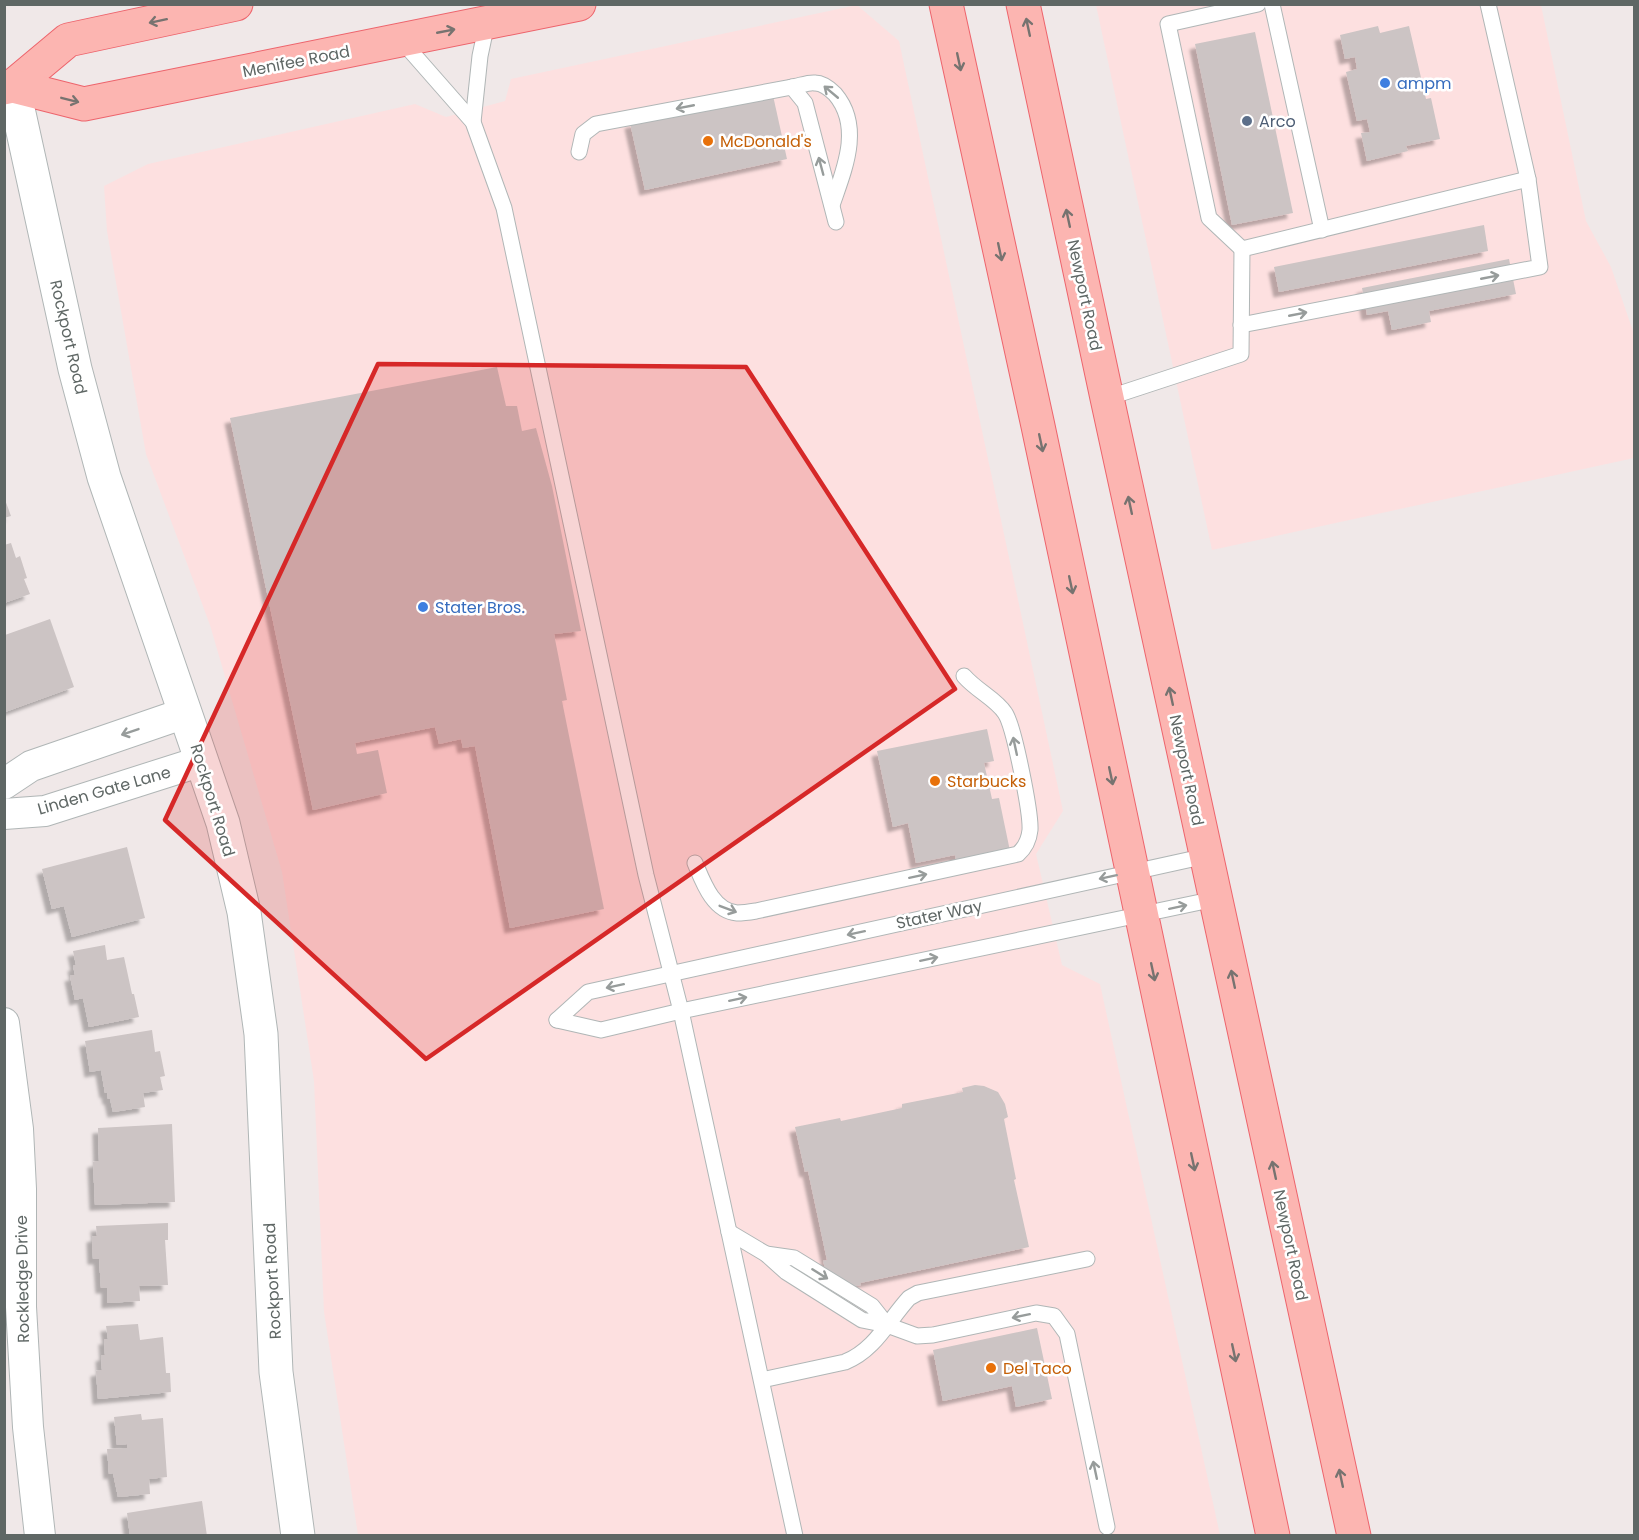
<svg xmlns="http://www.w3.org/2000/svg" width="1639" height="1540" font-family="Poppins,sans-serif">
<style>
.commercial{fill:#fde0e0}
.building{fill:#ccc4c4;filter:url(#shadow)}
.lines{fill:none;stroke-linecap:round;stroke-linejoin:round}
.service-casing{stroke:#b0b6b6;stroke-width:17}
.minor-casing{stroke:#b0b6b6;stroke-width:32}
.tertiary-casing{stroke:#b0b6b6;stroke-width:35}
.primary-casing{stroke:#ed646c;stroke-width:35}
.service{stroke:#fff;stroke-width:15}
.minor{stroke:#fff;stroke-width:30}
.tertiary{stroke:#fff;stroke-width:33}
.primary{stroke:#fcb5b1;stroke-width:33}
.oneway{stroke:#777370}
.oneway2{stroke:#979c9b}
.marked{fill:#d62828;fill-opacity:0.2;stroke:#d62828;stroke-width:4.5;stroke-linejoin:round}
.shop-dot{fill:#3f7fe0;stroke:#fff;stroke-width:2}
.service-dot{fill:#5c6f8a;stroke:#fff;stroke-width:2}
.food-dot{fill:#e8710a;stroke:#fff;stroke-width:2}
.labels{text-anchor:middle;stroke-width:5;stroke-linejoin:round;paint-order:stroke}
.street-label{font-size:16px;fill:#5f6765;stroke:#fff}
.shop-label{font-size:16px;fill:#366cbe;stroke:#fff;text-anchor:start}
.service-label{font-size:16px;fill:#4e5e75;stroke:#fff;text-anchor:start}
.food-label{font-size:16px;fill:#c56008;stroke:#fff;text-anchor:start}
</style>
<defs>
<filter id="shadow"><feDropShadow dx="-5.5" dy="5.5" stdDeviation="1.5" flood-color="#0004"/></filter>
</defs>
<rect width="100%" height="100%" fill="#f0e8e8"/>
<g class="commercial">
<path d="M857,5L899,41L1063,811L1036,854L1062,965L1100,984L1220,1535H358L324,1312L314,1081L282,872L210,625L146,454L107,231L104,186L148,164L415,104L446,117L505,101L511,79Z"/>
<path d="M1096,5H1541L1586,221L1611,267L1634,334V458L1212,550Z"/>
</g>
<g class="building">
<path d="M1378,26L1380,33L1409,26L1426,99L1431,98L1440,139L1406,146L1408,151L1367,161L1361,133L1370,132L1367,119L1357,121L1346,72L1357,69L1355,57L1345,59L1340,35Z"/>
<path d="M1255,32L1293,213L1232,225L1195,44Z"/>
<path d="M772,91L787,159L645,190L630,123Z"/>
<path d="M1484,225L1488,251L1279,292L1274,267Z"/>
<path d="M1509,259L1516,294L1429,311L1431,322L1392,330L1388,311L1367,315L1362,288Z"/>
<path d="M497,367L506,406H517L522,431L536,428L552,486L581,631L554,634L567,700L562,701L604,909L510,928L475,746L463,748L461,739L439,744L435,727L355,743L357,754L378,750L387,793L313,810L230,418Z"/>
<path d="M4,497L11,516L4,518Z"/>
<path d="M11,543L16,558L20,556L27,578L24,579L30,594L4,603V545Z"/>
<path d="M50,619L74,687L5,712V635Z"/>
<path d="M987,729L994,761L984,763L992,799L999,798L1010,851L956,861L955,855L916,863L908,823L893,827L877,751Z"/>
<path d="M127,847L145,918L72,937L64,906L52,909L42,869Z"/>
<path d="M105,945L107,960L124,957L132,994H134L139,1017L89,1027L83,998L75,1000L70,976L75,975L73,966L76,965L73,951Z"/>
<path d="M152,1030L155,1052L160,1051L165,1076L160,1077L163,1090L143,1093L145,1107L113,1112L110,1099H108L107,1092L105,1093L101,1070L90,1072L85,1041Z"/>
<path d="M975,1085L984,1086L998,1092L1005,1104L1008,1117L1004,1119L1016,1179L1014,1180L1029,1247L860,1283L861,1285L850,1287L826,1271L823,1261L827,1260L808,1171L805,1172L795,1127L840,1118L841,1121L902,1108V1104L963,1092L962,1088Z"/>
<path d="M172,1124L175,1202L95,1205L93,1162L99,1161L98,1128Z"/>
<path d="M168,1223V1240H165L168,1285L139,1286L140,1301L107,1303V1288H101L99,1259H93L92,1237L97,1236L96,1226Z"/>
<path d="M138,1324L140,1340L163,1337L166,1373H170L171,1392L98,1399L96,1371L102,1370L101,1356L105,1355L104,1339H108L106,1326Z"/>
<path d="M1037,1328L1052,1399L1016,1407L1012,1386L943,1401L933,1350Z"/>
<path d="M141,1414L142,1420L163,1418L167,1477L149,1479L150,1494L118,1497L113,1473L109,1474L107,1449L127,1448V1444L117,1445L114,1417Z"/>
<path d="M202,1501L207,1536H130L127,1513Z"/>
</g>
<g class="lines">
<defs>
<g id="service">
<path d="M1272,4L1322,230"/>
<path d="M401,40L473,122L504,208L646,875L681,1011L795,1536"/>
<path d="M792,87C799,86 809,82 815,83C823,83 830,89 835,94C863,127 844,170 832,205"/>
<path d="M473,122L480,56L487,23"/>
<path d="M579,152L583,134L596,124L792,87L805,103L836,222"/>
<path d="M1242,249L1209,218L1168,24L1258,4"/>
<path d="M1241,325L1540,267L1528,179"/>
<path d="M1107,398L1241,354L1242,249L1528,179L1488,4"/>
<path d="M695,863C703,882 713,911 737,913C743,913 750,912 756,911L1018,854C1026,847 1029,840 1030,830C1031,813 1014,726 1005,713C996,699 977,691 964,676"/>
<path d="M557,1020L588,992L1206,856"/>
<path d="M557,1020L601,1030L681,1011L1215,899"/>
<path d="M729,1232L766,1254L786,1272L862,1320L887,1325L917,1336L933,1335L1036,1313L1054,1316L1067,1334L1107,1527"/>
<path d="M766,1254L794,1258L872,1306L887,1325"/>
<path d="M762,1380L845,1362C875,1350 888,1321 909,1298L918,1293L1087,1259"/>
</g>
<g id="minor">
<path d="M4,784L31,766L185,713"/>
<path d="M4,814L45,811L202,761"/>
<path d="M4,1023L18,1129L21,1189V1307L28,1427L40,1536"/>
</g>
<path id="tertiary" d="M13,86L75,369L104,477L223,823L244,912L261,1034L276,1372L298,1536"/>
<g id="primary">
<path d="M946,4L1038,426L1273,1536"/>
<path d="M1023,4L1107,398L1354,1536"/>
<path d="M13,86L68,40L236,4"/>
<path d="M4,88L13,86L84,104L579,4"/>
</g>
</defs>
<use href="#service" class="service-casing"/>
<use href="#minor" class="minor-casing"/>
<use href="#tertiary" class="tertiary-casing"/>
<use href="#primary" class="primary-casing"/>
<use href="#service" class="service"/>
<use href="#minor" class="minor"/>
<use href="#tertiary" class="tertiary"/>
<use href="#primary" class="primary"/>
</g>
<defs><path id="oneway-shaft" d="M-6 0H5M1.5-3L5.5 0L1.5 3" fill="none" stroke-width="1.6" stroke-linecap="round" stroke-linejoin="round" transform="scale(1.5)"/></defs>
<g class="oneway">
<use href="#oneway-shaft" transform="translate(158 21) rotate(168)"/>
<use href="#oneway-shaft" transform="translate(1028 27) rotate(-102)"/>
<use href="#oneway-shaft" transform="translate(446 31) rotate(-11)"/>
<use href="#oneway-shaft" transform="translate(959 62) rotate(78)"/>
<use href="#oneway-shaft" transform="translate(70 100) rotate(14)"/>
<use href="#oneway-shaft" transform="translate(1068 218) rotate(-102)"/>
<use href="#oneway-shaft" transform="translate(1000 252) rotate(78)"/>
<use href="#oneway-shaft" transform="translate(1041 443) rotate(78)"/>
<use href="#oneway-shaft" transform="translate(1130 505) rotate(-102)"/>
<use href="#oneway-shaft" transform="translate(1071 585) rotate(78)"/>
<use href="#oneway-shaft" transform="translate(1171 696) rotate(-102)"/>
<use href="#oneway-shaft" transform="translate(1111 776) rotate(78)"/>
<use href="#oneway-shaft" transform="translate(1153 972) rotate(78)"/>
<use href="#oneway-shaft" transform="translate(1233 979) rotate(-102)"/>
<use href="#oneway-shaft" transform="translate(1193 1162) rotate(78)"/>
<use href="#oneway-shaft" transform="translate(1274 1170) rotate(-102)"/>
<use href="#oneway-shaft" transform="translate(1234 1353) rotate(78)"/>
<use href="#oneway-shaft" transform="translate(1341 1478) rotate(-102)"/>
</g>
<g class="oneway2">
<use href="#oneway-shaft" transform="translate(831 92) rotate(-140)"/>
<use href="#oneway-shaft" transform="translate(685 107) rotate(169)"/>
<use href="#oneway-shaft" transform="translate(821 166) rotate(-105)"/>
<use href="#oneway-shaft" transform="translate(1490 277) rotate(-11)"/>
<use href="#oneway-shaft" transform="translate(1298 314) rotate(-11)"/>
<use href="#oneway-shaft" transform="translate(130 732) rotate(161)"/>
<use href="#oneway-shaft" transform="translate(1015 746) rotate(-102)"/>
<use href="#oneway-shaft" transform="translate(918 876) rotate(-12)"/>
<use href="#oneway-shaft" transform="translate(1108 877) rotate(168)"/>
<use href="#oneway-shaft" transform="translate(1178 907) rotate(-12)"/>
<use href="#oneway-shaft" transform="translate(728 909) rotate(21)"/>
<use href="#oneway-shaft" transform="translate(856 933) rotate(168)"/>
<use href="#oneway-shaft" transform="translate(929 959) rotate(-12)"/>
<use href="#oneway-shaft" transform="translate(615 986) rotate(168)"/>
<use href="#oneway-shaft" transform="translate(738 999) rotate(-12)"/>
<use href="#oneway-shaft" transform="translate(820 1274) rotate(32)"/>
<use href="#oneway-shaft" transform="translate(1021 1316) rotate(168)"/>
<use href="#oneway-shaft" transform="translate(1095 1470) rotate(-102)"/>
</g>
<path class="marked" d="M378,364L746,367L955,689L426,1059L165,820Z"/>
<g class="shop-dot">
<circle cx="1385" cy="83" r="6"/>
<circle cx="423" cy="607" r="6"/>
</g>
<circle class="service-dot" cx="1247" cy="121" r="6"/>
<g class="food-dot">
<circle cx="708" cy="141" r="6"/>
<circle cx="935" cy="781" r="6"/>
<circle cx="991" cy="1368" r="6"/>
</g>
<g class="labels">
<g class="street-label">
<text transform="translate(296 61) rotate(-11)" y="6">Menifee Road</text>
<text transform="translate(1085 295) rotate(78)" y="6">Newport Road</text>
<text transform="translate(69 337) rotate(77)" y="6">Rockport Road</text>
<text transform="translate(1187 770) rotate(78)" y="6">Newport Road</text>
<text transform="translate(104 790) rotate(-16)" y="6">Linden Gate Lane</text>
<text transform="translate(213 800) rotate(73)" y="6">Rockport Road</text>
<text transform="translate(939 914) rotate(-12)" y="6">Stater Way</text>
<text transform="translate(1291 1245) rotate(78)" y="6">Newport Road</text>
<text transform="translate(22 1279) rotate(-91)" y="6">Rockledge Drive</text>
<text transform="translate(272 1281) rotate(-93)" y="6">Rockport Road</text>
</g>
<g class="shop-label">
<text x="1397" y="89">ampm</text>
<text x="435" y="613">Stater Bros.</text>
</g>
<g class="service-label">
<text x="1259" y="127">Arco</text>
</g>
<g class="food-label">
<text x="720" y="147">McDonald's</text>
<text x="947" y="787">Starbucks</text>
<text x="1003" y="1374">Del Taco</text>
</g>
</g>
<rect width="1639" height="1540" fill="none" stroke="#5f6765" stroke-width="12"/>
</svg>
